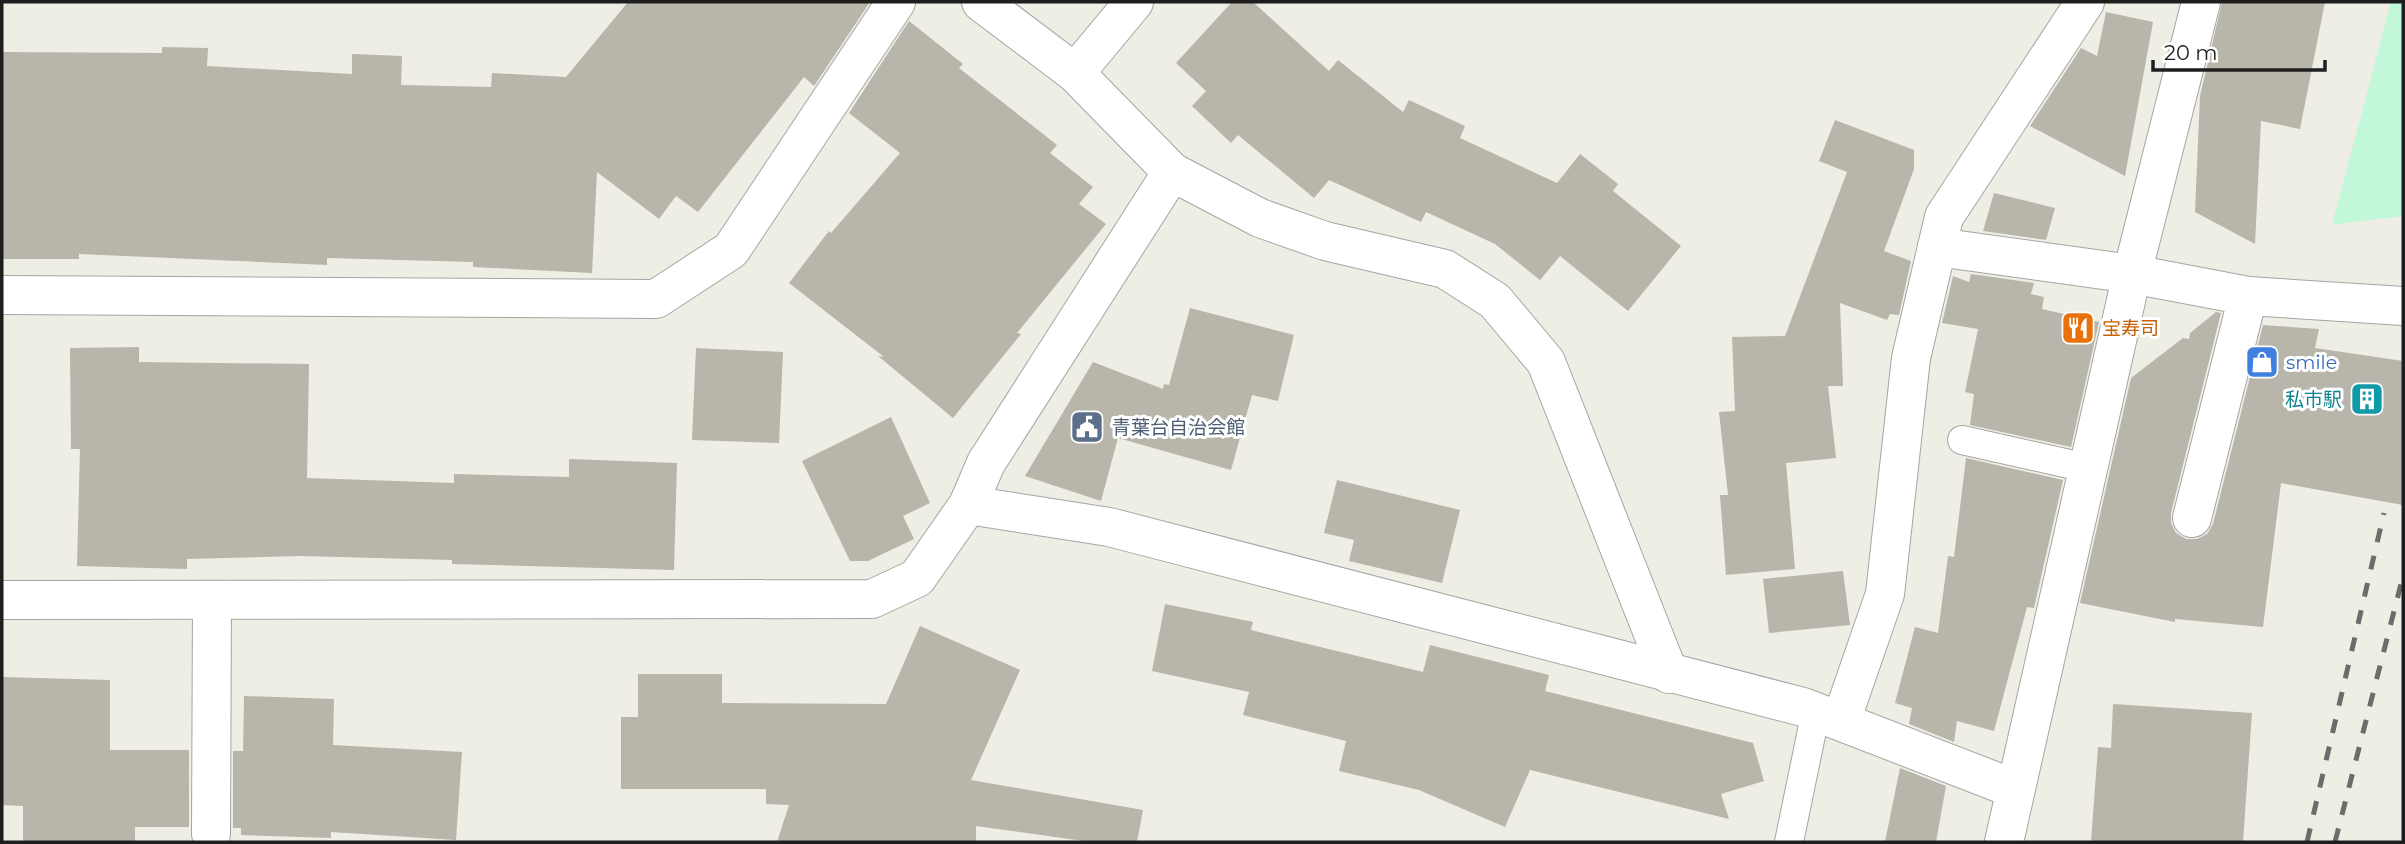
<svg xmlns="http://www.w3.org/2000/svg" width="2405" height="844" font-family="Montserrat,'Noto Sans JP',sans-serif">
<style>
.park{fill:#c2f7da}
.building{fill:#b8b5aa}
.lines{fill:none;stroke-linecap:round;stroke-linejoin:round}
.service-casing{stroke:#a5a5a5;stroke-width:30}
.minor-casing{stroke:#a5a5a5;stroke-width:40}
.service{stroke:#fff;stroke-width:28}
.minor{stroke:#fff;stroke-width:38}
.rail{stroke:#6c6c6c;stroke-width:5;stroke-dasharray:14 14;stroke-linecap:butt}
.labels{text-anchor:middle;stroke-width:6;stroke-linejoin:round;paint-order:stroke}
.food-label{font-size:19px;fill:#c56008;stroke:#fff;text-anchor:start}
.shop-label{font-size:19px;fill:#366cbe;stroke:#fff;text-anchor:start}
.culture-label{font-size:19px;fill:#0d838f;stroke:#fff;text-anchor:end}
.service-label{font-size:19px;fill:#4e5e75;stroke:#fff;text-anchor:start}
</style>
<rect width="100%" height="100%" fill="#eeeee4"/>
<path class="park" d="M2391,2H2403V216L2332,225Z"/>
<g class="building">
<path d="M628,2H870L814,86L804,77L698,212L676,196L659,219L597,172L592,273L473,267V262L327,258V265L79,254V259H2V52L162,53V47L208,48L207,66L352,74V54L402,56L401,85L491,87L492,73L566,77Z"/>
<path d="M1232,2H1253L1329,71L1338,60L1403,112L1409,100L1465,126L1460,138L1557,183L1580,154L1618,184L1613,191L1681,246L1628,311L1560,256L1540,280L1495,244L1426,212L1421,222L1329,180L1314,198L1238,135L1231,143L1192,106L1206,91L1176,63Z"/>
<path d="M2222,2H2325L2300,129L2261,121L2255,244L2195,212L2200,96Z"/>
<path d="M2106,12L2153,22L2125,176L2030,126L2081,48L2097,56Z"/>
<path d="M909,21L963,64L959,68L1057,145L1050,153L1093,187L1079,204L1106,224L1017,333L1021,334L953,418L878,356L884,357L789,283L829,231L831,233L900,153L849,113Z"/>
<path d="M1835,120L1914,150V169L1884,251L1911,261L1899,315L1890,314L1887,320L1840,303L1843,386H1828L1836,458L1786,463L1795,569L1726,575L1720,495H1728L1719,412L1735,411L1732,337L1785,336L1847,172L1819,161Z"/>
<path d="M1994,193L2055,208L2046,240L1983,231Z"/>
<path d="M1971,274L2034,283L2031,294L2044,297L2042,309L2099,322L2071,447L1970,425L1974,394L1965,392L1978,329L1942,323L1953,276L1969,282Z"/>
<path d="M1190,308L1294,335L1278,401L1252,395L1231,470L1118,438L1101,501L1025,476L1093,362L1163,389L1164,384L1169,385Z"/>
<path d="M2216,312L2221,313L2171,513V523L2176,533L2186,539H2197L2207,534L2213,524L2263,325L2319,329L2315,348L2403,361V505L2281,483L2263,627L2175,619V622L2080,603L2131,378L2183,338L2189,339L2190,333Z"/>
<path d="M139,347V362L309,364L307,478L454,483V474L569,477V459L677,463L674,570L452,564V560L301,556L187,559V569L77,566L80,449H71L70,348Z"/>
<path d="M696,348L783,352L779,443L692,440Z"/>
<path d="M891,417L930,503L903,516L914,539L868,561H850L802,461Z"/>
<path d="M1966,458L2063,480L2034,608L2027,607L1994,731L1957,721L1954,742L1909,724L1912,708L1895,703L1915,627L1938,633L1948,556L1954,557Z"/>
<path d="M1337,480L1460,510L1442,583L1349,561L1354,540L1324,533Z"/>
<path d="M1843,571L1850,625L1769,633L1763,579Z"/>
<path d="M1165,604L1253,622L1251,630L1423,672L1430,645L1549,675L1545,691L1753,743L1764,781L1721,794L1729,819L1530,770L1505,827L1419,790L1339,771L1346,741L1243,715L1249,692L1152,671Z"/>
<path d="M920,626L1020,670L971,780L1143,810L1137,842H1091L976,826V842H777L789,805L766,804V789H621V717H638V674H722V703L886,704Z"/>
<path d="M2,677L110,680V750H189V827H135V842H23V806L2,805Z"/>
<path d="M244,696L334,699L333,745L462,752L456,840L331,832V838L241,835V828H233V751H243Z"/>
<path d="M2113,704L2252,713L2243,842H2091L2098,747L2111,748Z"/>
<path d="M1900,768L1946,786L1936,842H1885Z"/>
</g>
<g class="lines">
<defs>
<g id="service">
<path d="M1962,440L2087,468"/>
<path d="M1789,842L1816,711"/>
</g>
<g id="minor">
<path d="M981,2L1075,73"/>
<path d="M1134,2L1075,73L1172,172L1260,218L1325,241L1445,269L1495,301L1546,362L1669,674"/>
<path d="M1937,247L2132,274L2201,2"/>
<path d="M2,295L656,299L731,250L896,2"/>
<path d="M968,505L1109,527L1803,707L2015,789"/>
<path d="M2192,518L2248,296"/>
<path d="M2,600L872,599L917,578L968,505L986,463L1172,172"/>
<path d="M1841,721L1885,594L1911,358L1944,217L2085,2"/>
<path d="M211,834L212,600"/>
<path d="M2004,842L2132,274L2248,296L2403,306"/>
</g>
</defs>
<use href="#service" class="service-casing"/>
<use href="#minor" class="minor-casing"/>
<use href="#service" class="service"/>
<use href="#minor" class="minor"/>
<g class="rail">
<path d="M2307,842L2384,513"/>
<path d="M2335,842L2403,576"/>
</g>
</g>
<defs>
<symbol id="restaurant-square" viewBox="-11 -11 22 22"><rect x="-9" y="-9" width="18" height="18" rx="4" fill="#e8710a" stroke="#fff"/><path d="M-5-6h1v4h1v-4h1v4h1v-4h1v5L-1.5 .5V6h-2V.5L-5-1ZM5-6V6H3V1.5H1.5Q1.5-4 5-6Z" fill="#fff"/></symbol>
<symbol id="shop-square" viewBox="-11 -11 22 22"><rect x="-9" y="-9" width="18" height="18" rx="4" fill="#3f7fe0" stroke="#fff"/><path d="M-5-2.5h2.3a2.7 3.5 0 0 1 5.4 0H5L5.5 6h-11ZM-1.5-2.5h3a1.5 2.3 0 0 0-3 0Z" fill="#fff"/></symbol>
<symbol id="building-square" viewBox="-11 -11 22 22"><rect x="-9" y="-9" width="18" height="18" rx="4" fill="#0f9aa8" stroke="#fff"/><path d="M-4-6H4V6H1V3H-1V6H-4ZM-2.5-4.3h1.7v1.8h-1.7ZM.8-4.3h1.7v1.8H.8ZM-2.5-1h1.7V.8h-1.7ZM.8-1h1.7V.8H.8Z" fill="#fff"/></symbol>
<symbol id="civic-square" viewBox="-11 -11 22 22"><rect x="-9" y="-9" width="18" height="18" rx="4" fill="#5c6f8a" stroke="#fff"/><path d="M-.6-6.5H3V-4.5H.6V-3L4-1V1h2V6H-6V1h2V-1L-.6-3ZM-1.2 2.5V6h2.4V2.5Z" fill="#fff"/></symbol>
</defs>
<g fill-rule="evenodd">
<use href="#restaurant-square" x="2059" y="309" width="38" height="38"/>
<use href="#shop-square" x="2243" y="343" width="38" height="38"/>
<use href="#building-square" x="2348" y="380" width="38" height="38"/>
<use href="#civic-square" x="1068" y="408" width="38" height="38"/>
</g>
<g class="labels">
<g class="food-label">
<text x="2102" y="335">宝寿司</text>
</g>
<g class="shop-label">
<text x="2286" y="369">smile</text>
</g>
<g class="culture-label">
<text x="2342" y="406">私市駅</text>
</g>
<g class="service-label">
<text x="1112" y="434">青葉台自治会館</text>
</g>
</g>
<rect width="2405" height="844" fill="none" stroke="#1e1e1e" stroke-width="7"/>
<path d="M2153 60v10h172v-10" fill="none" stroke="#1e1e1e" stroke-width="3.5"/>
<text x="2164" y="60" font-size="21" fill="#1e1e1e" stroke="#ffffff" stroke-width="5" paint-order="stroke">20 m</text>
</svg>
